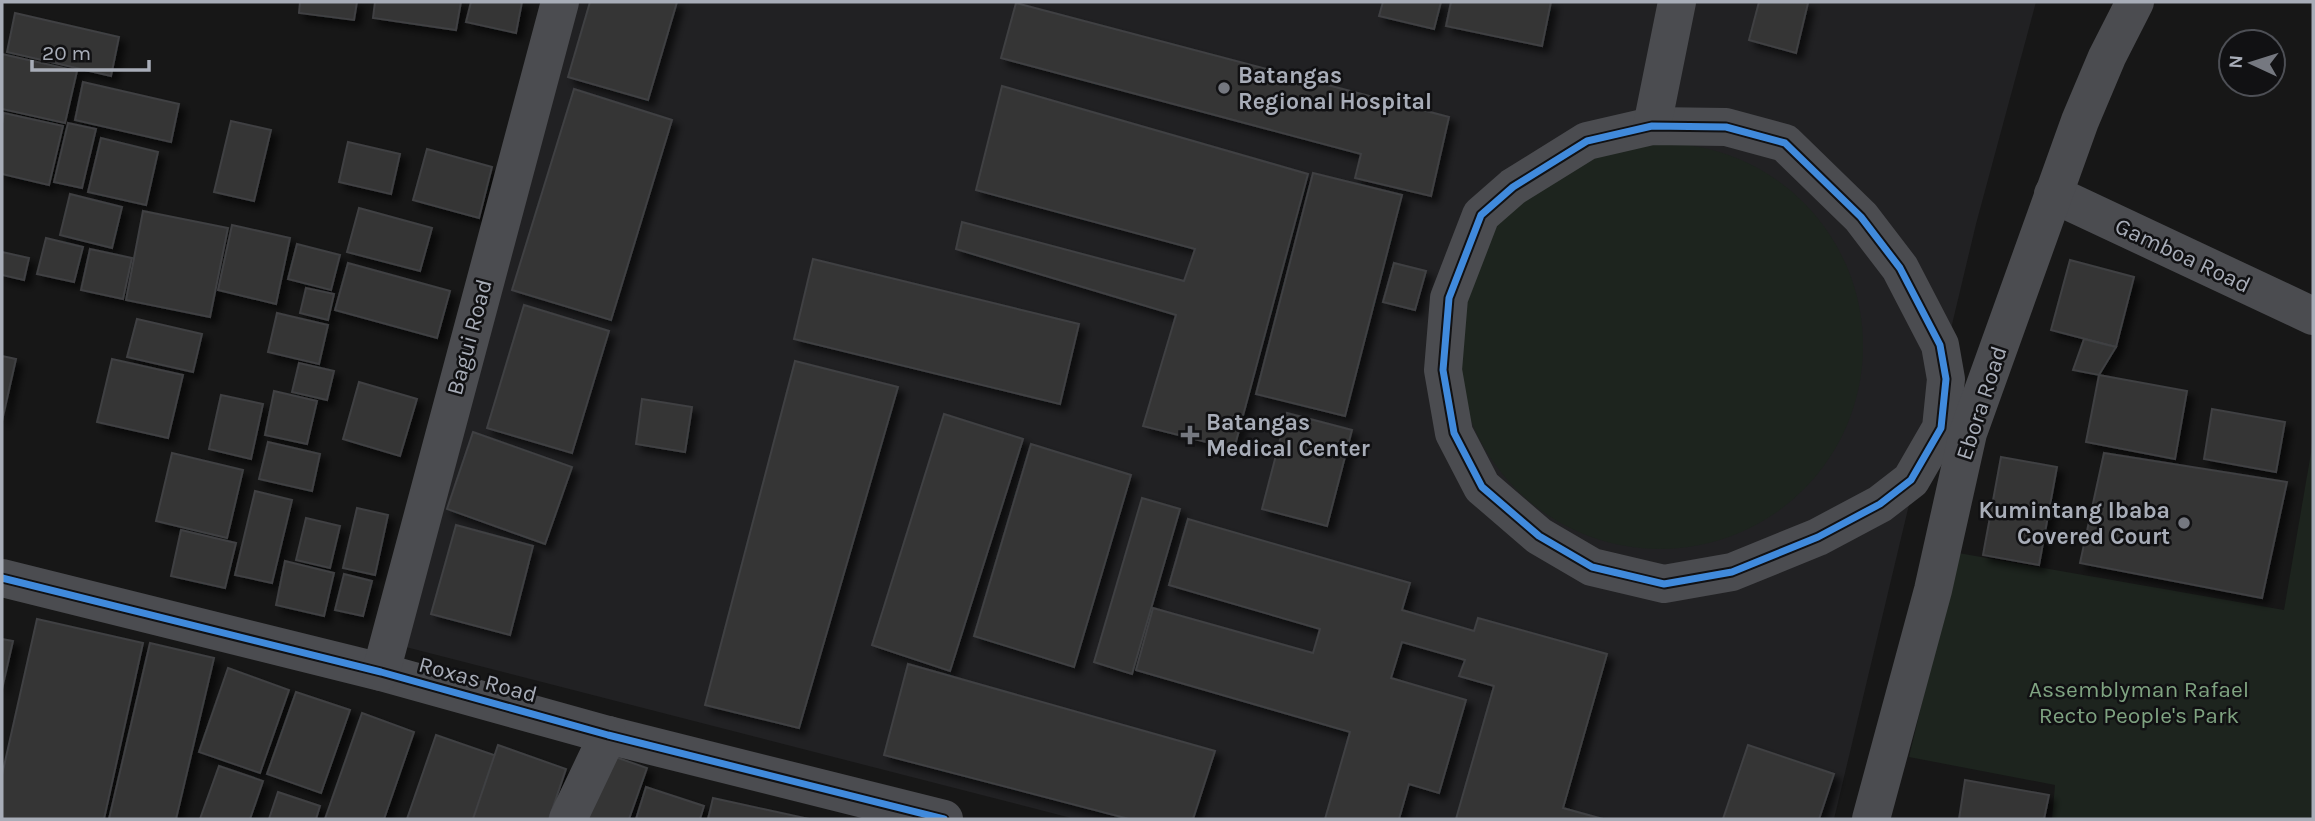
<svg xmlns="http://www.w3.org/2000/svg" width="2315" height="821" font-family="Karla,sans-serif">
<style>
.built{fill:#212123}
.green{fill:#1d241e}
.building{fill:#353536;stroke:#3f4043;stroke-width:2;filter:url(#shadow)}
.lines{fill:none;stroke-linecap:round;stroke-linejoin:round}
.minor{stroke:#4b4c50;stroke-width:38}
.cycleway-casing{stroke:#111113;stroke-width:11}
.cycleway{stroke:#408adc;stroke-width:7}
.poi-dot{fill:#757880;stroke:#111113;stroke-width:2.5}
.labels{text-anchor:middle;stroke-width:5;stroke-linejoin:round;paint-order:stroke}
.poi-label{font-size:23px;font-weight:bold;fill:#a8adb8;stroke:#111113;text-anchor:start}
.street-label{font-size:23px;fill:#a8adb8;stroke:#111113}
.park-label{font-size:23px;fill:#7fa381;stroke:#111113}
</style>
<defs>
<filter id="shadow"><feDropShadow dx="6" dy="6" stdDeviation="3.5" flood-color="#0009"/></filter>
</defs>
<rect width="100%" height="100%" fill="#171717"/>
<path class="built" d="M571,2H2036L1976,224L1834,819H1075L398,645Z"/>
<g class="green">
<circle cx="1660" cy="346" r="203"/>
<path d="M2313,427V819H2052L2055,785L1909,757L1958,553L2284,610L2311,453Z"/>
</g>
<g class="building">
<path d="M300,2H357L354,20L299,13Z"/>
<path d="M375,2H461L456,30L373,18Z"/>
<path d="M471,2H522L516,33L466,22Z"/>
<path d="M590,2H677L648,100L568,77Z"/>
<path d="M1383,2H1441L1434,29L1379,16Z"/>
<path d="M1451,2H1551L1542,46L1446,26Z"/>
<path d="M1759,2L1808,3L1796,53L1749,40Z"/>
<path d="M1016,3L1449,117L1431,196L1355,178L1361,154L1001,58Z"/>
<path d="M15,13L119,37L111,76L7,52Z"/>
<path d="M2,54L77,71L65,123L2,109Z"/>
<path d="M83,82L179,104L171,142L75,120Z"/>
<path d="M1002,86L1308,174L1234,449L1143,426L1176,315L956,249L962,222L1184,281L1195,249L976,190Z"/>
<path d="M574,89L672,120L611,320L512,290Z"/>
<path d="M4,113L63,126L49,185L2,174V124Z"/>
<path d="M231,121L271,130L254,201L214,192Z"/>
<path d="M68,123L96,129L82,188L54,182Z"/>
<path d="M101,138L158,152L146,205L88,192Z"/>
<path d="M348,142L400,154L391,194L339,182Z"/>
<path d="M427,149L492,167L479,218L413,200Z"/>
<path d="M1313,173L1402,195L1345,416L1256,394Z"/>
<path d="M70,194L122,207L112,248L60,235Z"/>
<path d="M359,208L432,228L420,271L347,252Z"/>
<path d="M143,211L228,228L210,317L126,300Z"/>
<path d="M232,225L290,238L276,304L218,290Z"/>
<path d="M46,238L83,247L74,282L37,274Z"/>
<path d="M297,244L340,255L331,290L288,279Z"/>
<path d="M90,249L132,258L123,299L81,290Z"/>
<path d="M2,252L29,258L24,280L2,275Z"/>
<path d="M813,259L1079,324L1060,404L794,339Z"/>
<path d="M2070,260L2134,277L2116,347L2051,330Z"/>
<path d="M348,263L450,291L437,338L335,310Z"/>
<path d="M1394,263L1426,271L1415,310L1383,302Z"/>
<path d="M306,288L334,294L328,320L300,313Z"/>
<path d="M524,305L609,331L572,453L487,428Z"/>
<path d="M277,313L328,325L319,364L268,352Z"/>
<path d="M137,319L202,334L193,372L127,357Z"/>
<path d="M2084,339L2116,347L2099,375L2073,370Z"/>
<path d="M2,356L16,359L2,421Z"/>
<path d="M112,359L183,375L168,438L97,422Z"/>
<path d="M795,361L898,387L799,728L705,705Z"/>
<path d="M299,363L334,371L327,400L292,392Z"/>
<path d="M2099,375L2187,391L2175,459L2086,442Z"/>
<path d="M359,382L417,399L400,456L343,439Z"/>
<path d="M274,391L317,401L307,444L265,435Z"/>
<path d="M221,395L263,404L251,459L209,449Z"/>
<path d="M642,399L692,407L685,452L636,444Z"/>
<path d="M2212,409L2285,422L2276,472L2204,459Z"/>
<path d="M1287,413L1352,430L1327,526L1262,509Z"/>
<path d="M944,414L1023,439L950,671L872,645Z"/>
<path d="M473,432L572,467L545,544L447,509Z"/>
<path d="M268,442L320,454L312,491L259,479Z"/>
<path d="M1031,444L1131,475L1074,667L974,636Z"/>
<path d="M172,453L243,470L227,538L156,521Z"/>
<path d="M2104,453L2287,482L2262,598L2080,563Z"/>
<path d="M2001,457L2057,467L2039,565L1983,555Z"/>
<path d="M255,491L292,500L272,583L235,575Z"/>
<path d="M1142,498L1180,509L1132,674L1094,662Z"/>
<path d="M357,508L388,515L375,575L343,568Z"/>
<path d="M306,518L340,526L330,568L296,560Z"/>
<path d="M1188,519L1410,583L1402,610L1474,631L1478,618L1607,654L1563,808L1603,819H1456L1494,686L1459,676L1465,660L1402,642L1391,678L1466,700L1439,793L1409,784L1399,819H1325L1350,732L1136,670L1153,608L1313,653L1320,629L1169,585Z"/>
<path d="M456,525L533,546L510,635L431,614Z"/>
<path d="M181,530L236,543L225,588L171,576Z"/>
<path d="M285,561L334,573L324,616L276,605Z"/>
<path d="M344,574L372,581L363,616L335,610Z"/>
<path d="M37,619L143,643L104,819H2V775Z"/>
<path d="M2,639L13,641L2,689Z"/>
<path d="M150,643L214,658L176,819H109Z"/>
<path d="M908,664L1215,751L1193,819H1129L884,755Z"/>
<path d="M228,668L289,690L260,773L199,752Z"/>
<path d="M296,692L350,710L321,793L267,774Z"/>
<path d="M362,713L414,732L384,819H325Z"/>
<path d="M436,735L497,756L476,819H407Z"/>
<path d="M498,745L566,769L549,819H473Z"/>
<path d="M1748,745L1834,774L1819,819H1723Z"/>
<path d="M604,753L647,768L629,819H580Z"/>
<path d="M219,766L263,781L250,819H200Z"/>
<path d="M1965,780L2049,795L2044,819H1959Z"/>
<path d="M646,787L704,806L700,819H636Z"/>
<path d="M278,792L320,806L316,819H269Z"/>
<path d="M713,798L809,819H708Z"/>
</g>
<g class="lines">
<g class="minor">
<path d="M1652,126L1726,127L1785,143L1861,217L1900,268L1940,345L1946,379L1941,428L1911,480L1880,504L1818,537L1732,572L1664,584L1592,567L1539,536L1482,487L1454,433L1443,370L1449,298L1481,215L1513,187L1587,141Z"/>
<path d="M1652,126L1677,2"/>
<path d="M2053,194L2313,316"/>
<path d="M2,578L381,672L608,735L944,819"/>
<path d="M381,672L560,2"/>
<path d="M568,819L608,735"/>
<path d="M1871,819L1933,590L1968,433L2080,121L2107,57L2135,2"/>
</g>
<defs>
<g id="cycleway">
<path d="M1652,126L1726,127L1785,143L1861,217L1900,268L1940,345L1946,379L1941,428L1911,480L1880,504L1818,537L1732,572L1664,584L1592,567L1539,536L1482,487L1454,433L1443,370L1449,298L1481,215L1513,187L1587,141Z"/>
<path d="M2,578L381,672L608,735L944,819"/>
</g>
</defs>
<use href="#cycleway" class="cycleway-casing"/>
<use href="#cycleway" class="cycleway"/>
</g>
<g class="poi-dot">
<circle cx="1224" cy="88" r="7"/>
<path d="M1186.5 424.5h7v7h7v7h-7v7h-7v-7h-7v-7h7z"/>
<circle cx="2184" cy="523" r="7"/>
</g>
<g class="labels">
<g class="poi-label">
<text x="1238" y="83">Batangas<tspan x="1238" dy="26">Regional Hospital</tspan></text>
<text x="1206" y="430">Batangas<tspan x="1206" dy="26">Medical Center</tspan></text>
<text x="2170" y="518" text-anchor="end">Kumintang Ibaba<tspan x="2170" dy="26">Covered Court</tspan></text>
</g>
<g class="street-label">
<text transform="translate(2183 255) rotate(25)" y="8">Gamboa Road</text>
<text transform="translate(469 337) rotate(-75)" y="8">Bagui Road</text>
<text transform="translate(1981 403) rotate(-72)" y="8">Ebora Road</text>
<text transform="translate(478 679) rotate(15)" y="8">Roxas Road</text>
</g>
<g class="park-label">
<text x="2139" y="697">Assemblyman Rafael<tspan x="2139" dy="26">Recto People's Park</tspan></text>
</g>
</g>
<rect width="2315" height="821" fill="none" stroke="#a8adb8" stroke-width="7"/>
<g transform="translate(2252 63) rotate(274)"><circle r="33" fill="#111113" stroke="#4d4f55" stroke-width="2"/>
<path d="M0-5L12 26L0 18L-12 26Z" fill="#757880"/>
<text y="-10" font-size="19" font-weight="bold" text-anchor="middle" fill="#a8adb8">N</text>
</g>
<path d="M32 60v10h117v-10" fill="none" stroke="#a8adb8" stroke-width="3.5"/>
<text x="42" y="60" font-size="21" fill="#a8adb8" stroke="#111113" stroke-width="5" paint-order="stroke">20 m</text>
</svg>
